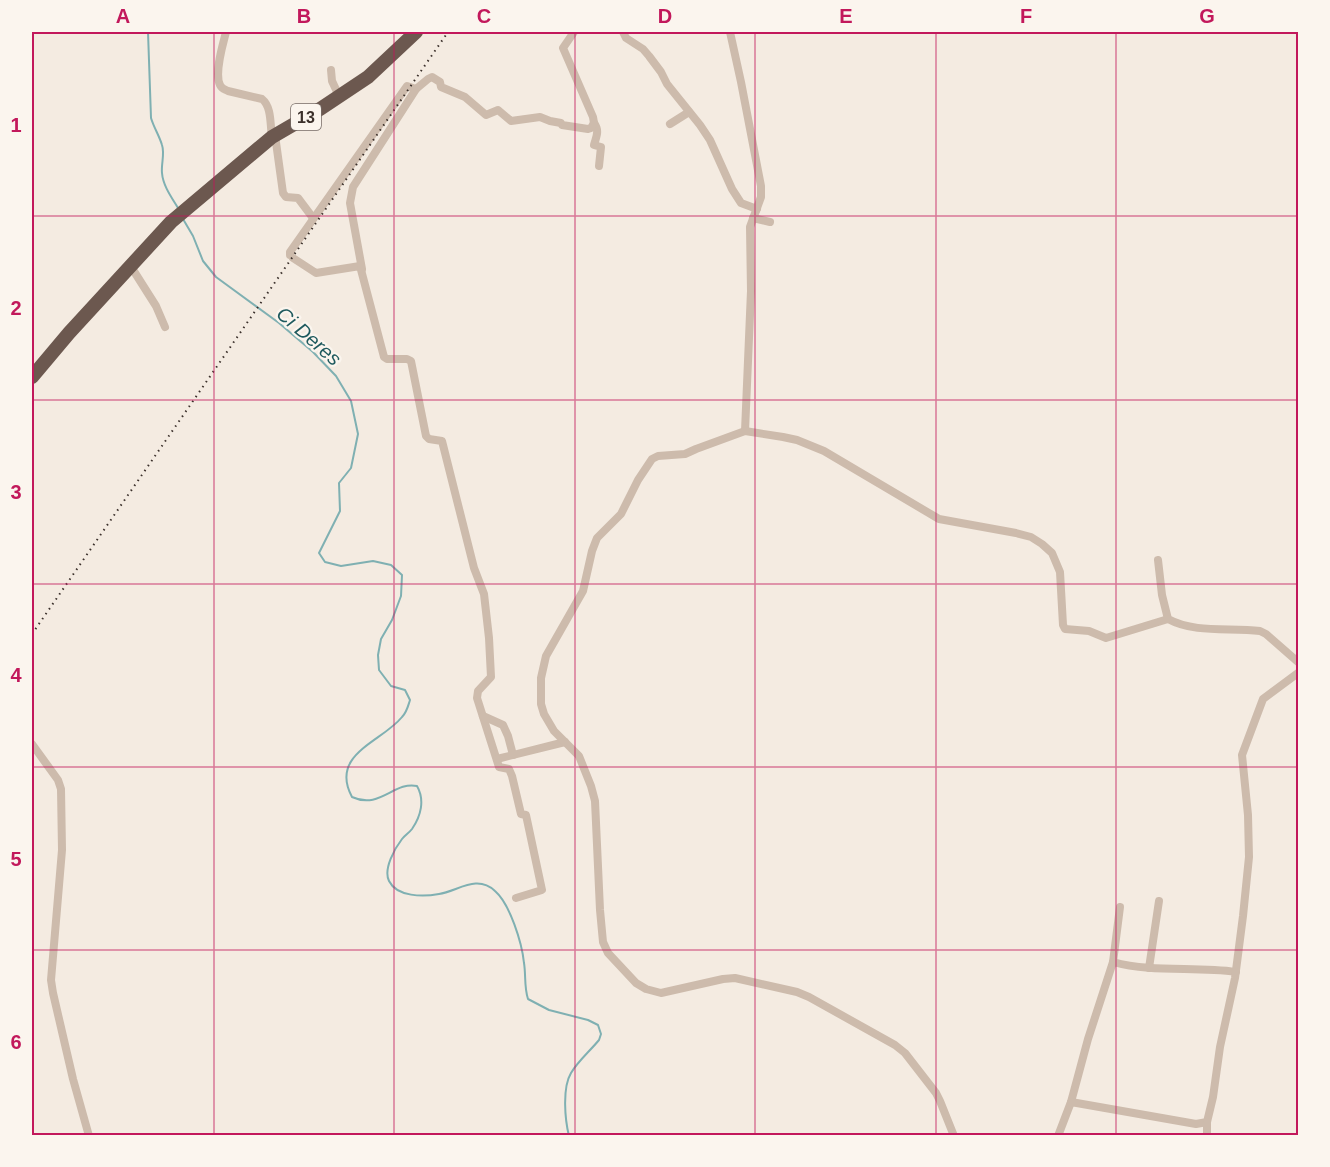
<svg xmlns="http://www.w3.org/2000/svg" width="1330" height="1167" font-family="Arial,sans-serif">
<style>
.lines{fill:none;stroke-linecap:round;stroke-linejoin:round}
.stream{stroke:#7fb0b2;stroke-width:2}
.minor{stroke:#cdbbac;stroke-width:8}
.trunk{stroke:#6c584f;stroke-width:14}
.rail{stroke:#3b302b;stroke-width:2;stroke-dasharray:1.5 4.5;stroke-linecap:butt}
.grid{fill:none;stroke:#c2185b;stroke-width:1.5;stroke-opacity:0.55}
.labels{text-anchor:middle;stroke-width:4.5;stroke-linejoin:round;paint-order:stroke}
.shield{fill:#fbf5ee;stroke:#756b66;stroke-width:1.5}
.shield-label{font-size:16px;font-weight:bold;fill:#3b302b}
.water-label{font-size:20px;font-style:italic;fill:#1f5a5e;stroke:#fbf5ee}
.neatline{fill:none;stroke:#c2185b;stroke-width:2}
.grid-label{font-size:20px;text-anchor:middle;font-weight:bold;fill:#c2185b}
</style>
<rect width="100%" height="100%" fill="#f4ebe1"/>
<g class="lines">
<g class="stream">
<path d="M148,32L151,118C154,128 159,135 162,145C165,154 161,164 162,173C163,186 172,198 178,208"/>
<path d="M183,219L193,236L203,261L216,277L279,323L313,352L336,376L351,401L358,434L351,468L339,483L340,511L319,553L325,562L341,566L373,561L391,565L402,575L401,596L392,620L381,639L378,655L379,670L391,686L405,690L410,700C408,706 407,712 402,717C382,742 329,754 352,797C380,810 394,781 417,786C425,800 421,816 412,829C409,833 405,835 402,839C395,848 383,869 389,881C397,897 423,897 439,894C458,891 477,874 495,891C510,904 522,943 524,963C526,975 524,987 528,999L549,1010L588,1020L598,1025L601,1034L599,1040C590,1051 578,1061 571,1073C562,1088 565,1120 569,1136"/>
</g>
<g class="minor">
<path d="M226,32C223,44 214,73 220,85C222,89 224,89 228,91L262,99C272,107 270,125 272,137"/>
<path d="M623,32L626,38L643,49L649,56L661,72L667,84L700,125L710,140L732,189L741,203L757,209"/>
<path d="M730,32L741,82L761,186V197L750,227L751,291L745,431"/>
<path d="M331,70L332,81L339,96"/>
<path d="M594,123C600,131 596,137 594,145L601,147L599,166"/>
<path d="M670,124L689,112"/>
<path d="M275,135L283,193L286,197L298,198L313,218"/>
<path d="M753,218L770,222"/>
<path d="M290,255V252L407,86L416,89L428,79L432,77L440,82L441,87L465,97L486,115L498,110L511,121L540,117L550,121L561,123L562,125L588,129L591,128L594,123L593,117L563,48L574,32"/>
<path d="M293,258L316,273L360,266L384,357L387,359H407L411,361L426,436L429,439L442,441L474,568L484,594L489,638L491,677L478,691L477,698L499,767L509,769L512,776L521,814L526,815L542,890L516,898"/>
<path d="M130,265L156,306L165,327"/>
<path d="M362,269L350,203L353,187L416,89"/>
<path d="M1158,560L1162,595L1168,619C1196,634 1230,627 1260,631L1266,634L1298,662"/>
<path d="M483,716L503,725L508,736L513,755"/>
<path d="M32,744L58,780L61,789L62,850L51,980L53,993L73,1079L89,1136"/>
<path d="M497,759L565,742"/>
<path d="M1113,962L1120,907"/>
<path d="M1149,968L1159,901"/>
<path d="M1071,1102L1088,1039L1113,962C1153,973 1195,966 1236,972"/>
<path d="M954,1136L940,1101L936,1093L905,1053L895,1045L809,997L797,992L735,978L723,979L661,993L646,989L636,983L608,953L603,942L600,910L595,801L591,786L579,756L554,731L544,714L541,704V678L546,656L583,591L592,551L597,538L621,514L638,480L652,459L658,456L685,454L696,449L745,431L783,437L797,440L824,451L939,519L1016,533L1031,537L1042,544L1052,553L1060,572L1063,625L1065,629L1089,631L1106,638L1168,619"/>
<path d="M1058,1136L1071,1102L1196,1124L1207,1122L1213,1097L1220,1047L1235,978L1243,916L1249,857L1248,815L1242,755L1263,699L1298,673"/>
<path d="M1207,1136V1122"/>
</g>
<path class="trunk" d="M32,377L69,333L171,222L272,137L320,109L368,77L416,32"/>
<path class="rail" d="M32,634L448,32"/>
</g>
<path class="grid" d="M214,32V1136M394,32V1136M575,32V1136M755,32V1136M936,32V1136M1116,32V1136M32,216H1298M32,400H1298M32,584H1298M32,767H1298M32,950H1298"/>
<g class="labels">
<rect class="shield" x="291" y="104" width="30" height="26" rx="4.5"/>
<g class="shield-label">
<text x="306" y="123">13</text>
</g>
<g class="water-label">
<text transform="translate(309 336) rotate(41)" y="7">Ci Deres</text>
</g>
</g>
<rect width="1330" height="1167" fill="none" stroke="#fbf5ee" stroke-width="66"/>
<rect x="33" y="33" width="1264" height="1101" class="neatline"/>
<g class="grid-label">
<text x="123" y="23">A</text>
<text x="304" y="23">B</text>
<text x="484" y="23">C</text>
<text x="665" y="23">D</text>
<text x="846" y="23">E</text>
<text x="1026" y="23">F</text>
<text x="1207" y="23">G</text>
<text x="16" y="132">1</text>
<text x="16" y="315">2</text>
<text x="16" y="499">3</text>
<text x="16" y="682">4</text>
<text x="16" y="866">5</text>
<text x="16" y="1049">6</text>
</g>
</svg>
